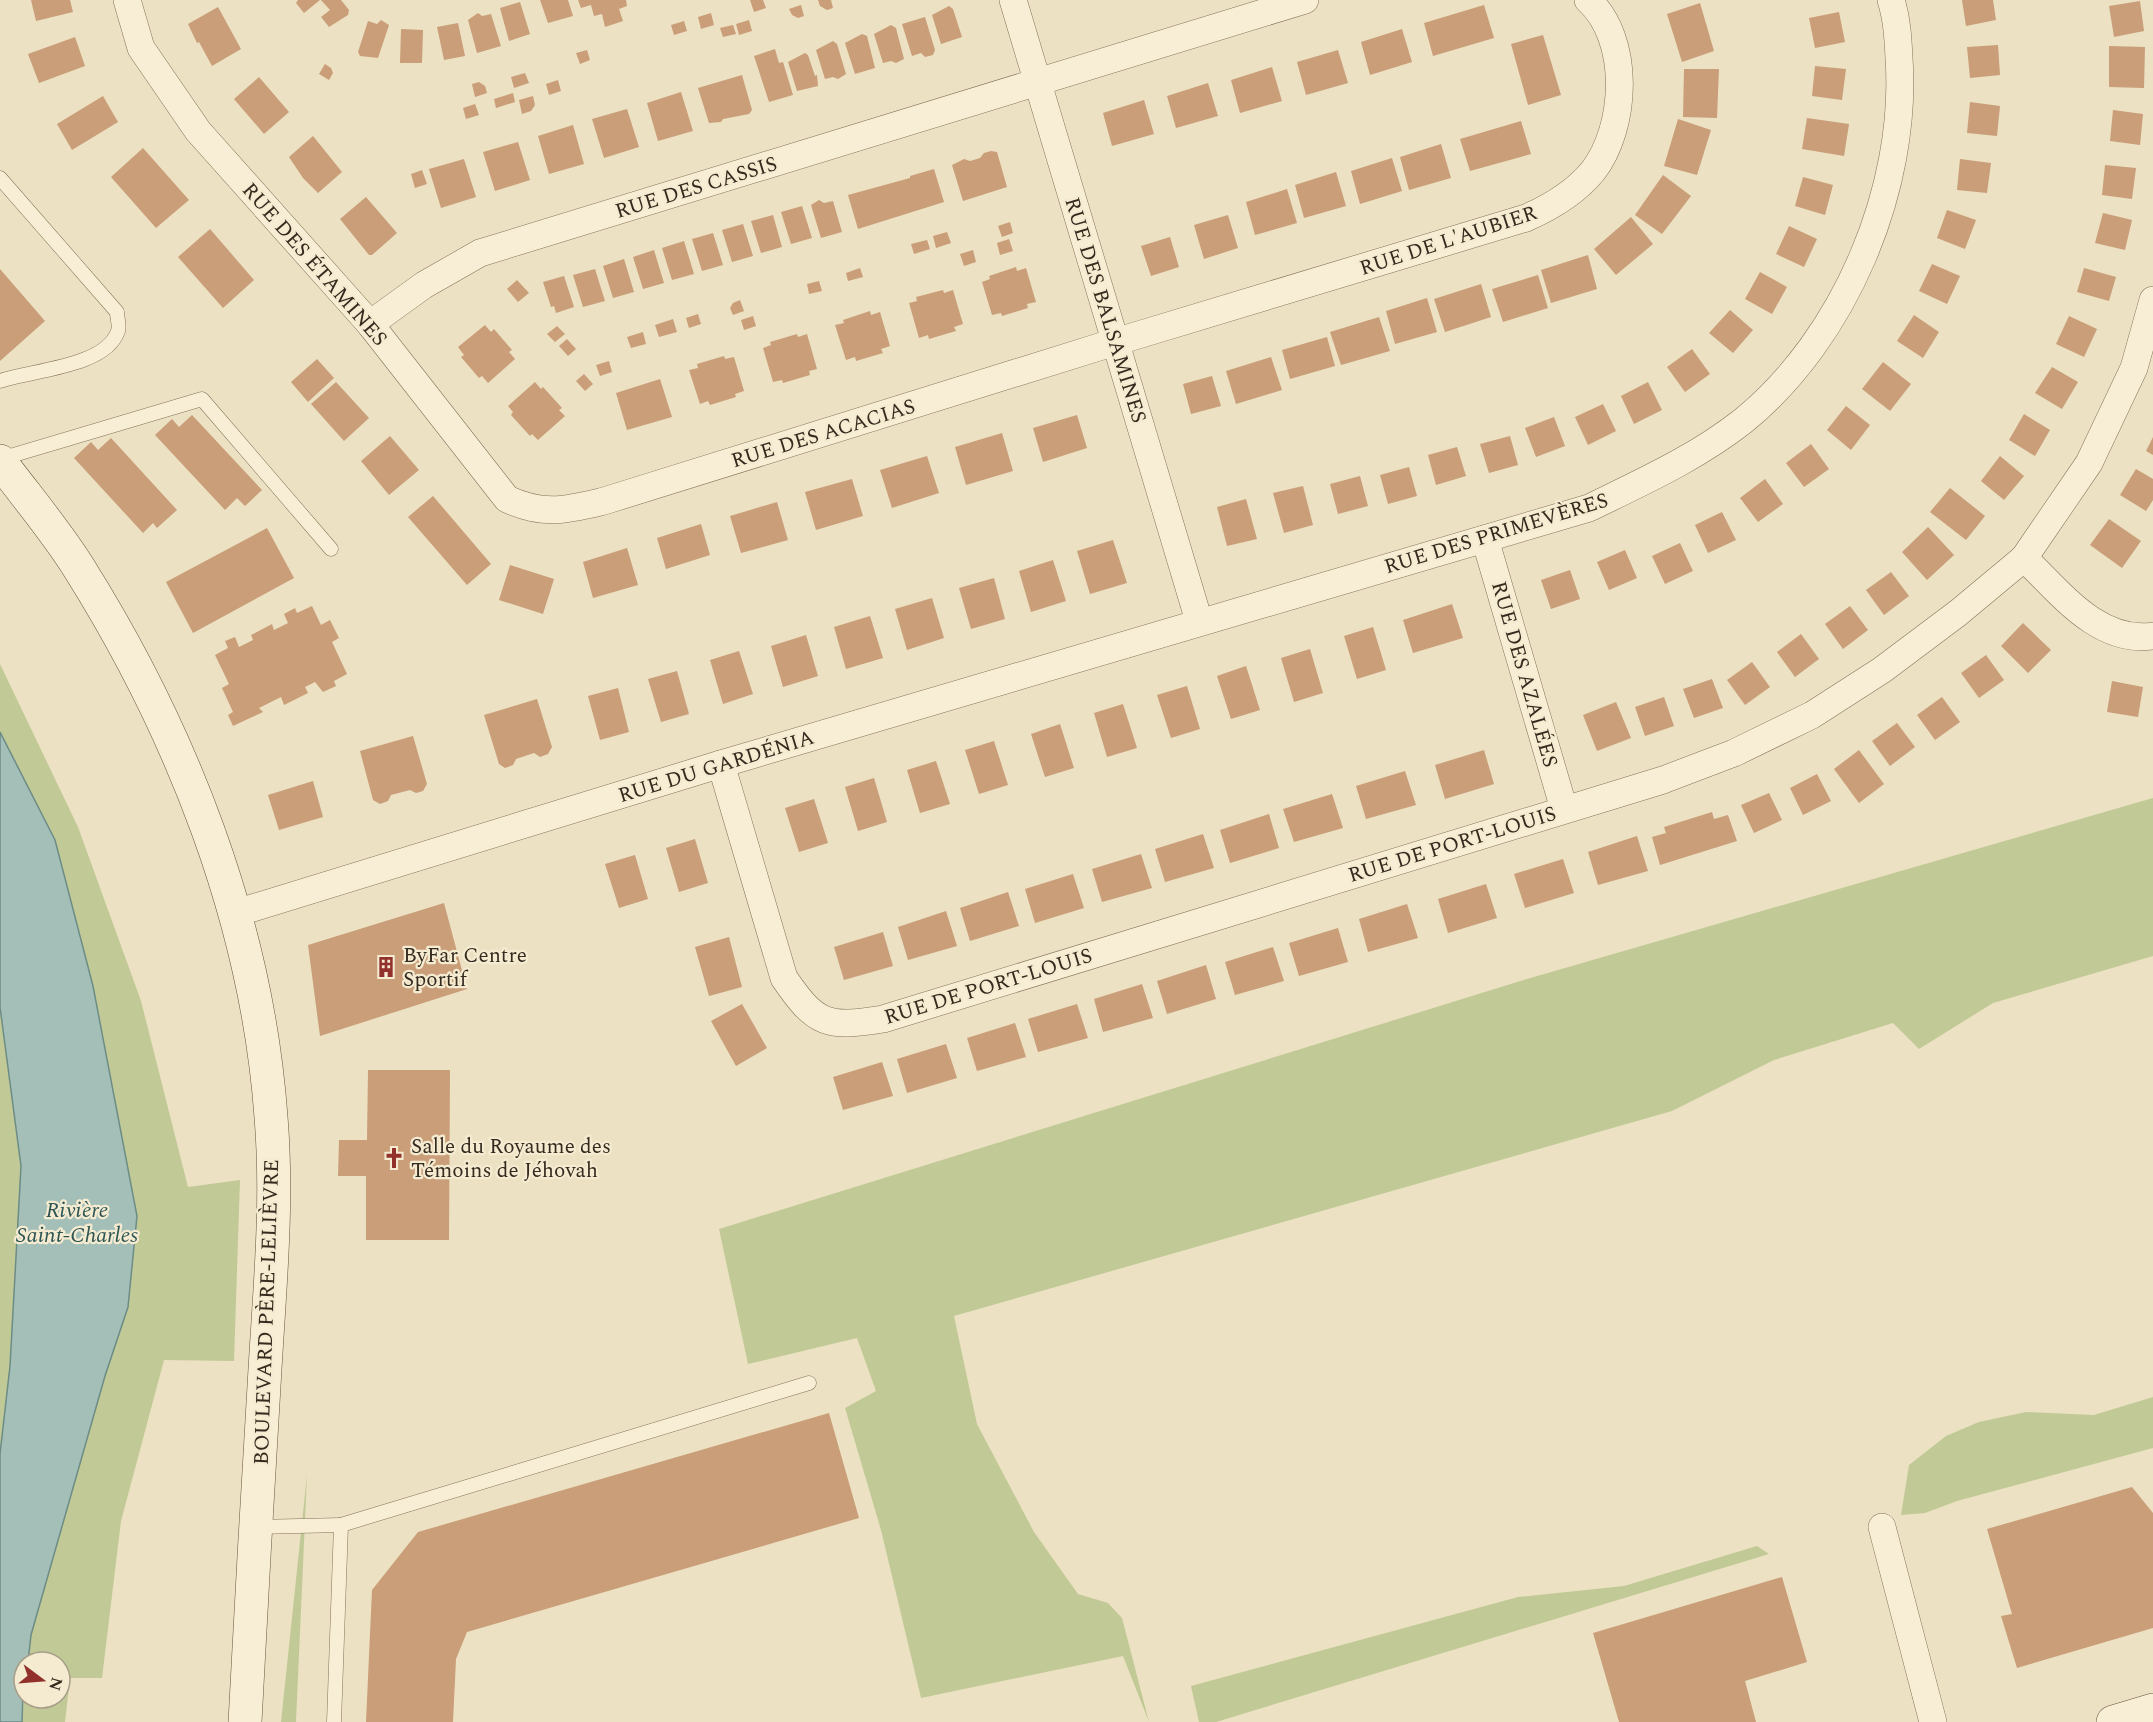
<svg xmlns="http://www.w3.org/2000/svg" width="2153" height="1722" font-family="Spectral,serif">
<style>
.green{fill:#c1ca96}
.water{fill:#a4bfb8;stroke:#6c8c86;stroke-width:1.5}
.building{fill:#c99e79}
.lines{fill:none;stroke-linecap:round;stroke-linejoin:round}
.lane-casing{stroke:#85735a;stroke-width:15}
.street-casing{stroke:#85735a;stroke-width:28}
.secondary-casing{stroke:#67543d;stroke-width:34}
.lane{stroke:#f7eed5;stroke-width:14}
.street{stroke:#f7eed5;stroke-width:27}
.secondary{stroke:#f7eed5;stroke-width:33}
.labels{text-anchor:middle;stroke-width:4.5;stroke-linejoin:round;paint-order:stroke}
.street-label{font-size:21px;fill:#352a1e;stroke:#f4ebd1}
.poi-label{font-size:21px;fill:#352a1e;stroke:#f4ebd1;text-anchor:start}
.water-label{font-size:22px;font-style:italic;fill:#2d5554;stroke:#f4ebd1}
</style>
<rect width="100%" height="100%" fill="#ece1c2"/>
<g class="green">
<path d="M0,664L78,827L141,1001L188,1187L240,1180L234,1361L164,1360L121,1521L102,1678H70L65,1722H22L24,1698H60V1662H28L31,1635L105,1376L128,1307L93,986L55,840L0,732Z"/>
<path d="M2153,798V956L1993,1003L1919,1049L1893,1023L1774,1060L1672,1111L954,1316L977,1424L1034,1532L1078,1594L1108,1603L1122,1618L1149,1722L1123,1656L921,1698L881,1530L845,1408L876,1391L857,1338L748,1364L719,1229L1527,979Z"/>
<path d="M0,1007L21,1166L10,1366L0,1454Z"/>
<path d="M2153,1397V1448L1957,1501L1925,1513L1901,1515L1909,1465L1946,1436L1979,1422L2026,1412L2094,1415Z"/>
<path d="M307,1475L296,1722H281Z"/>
<path d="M1757,1546L1769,1554L1216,1722H1199L1191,1686L1518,1597L1624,1586Z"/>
</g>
<path class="water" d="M0,732L55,840L93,986L137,1216L128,1307L105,1376L31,1635L28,1662H24L22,1722H0V1454L10,1366L21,1166L0,1007Z"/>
<g class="building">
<path d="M31,0H70L73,12L36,21Z"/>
<path d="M298,0H320L304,13L296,3Z"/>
<path d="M321,0H341L349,10L348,15L329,27L321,17L330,10Z"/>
<path d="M540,0H568L573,16L548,23Z"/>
<path d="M578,0H626L627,6L619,9L623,21L605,27L602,14L594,16L591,5L581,8Z"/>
<path d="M750,0H763L766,8L754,12Z"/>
<path d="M818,0H831L833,8L827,10L820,6Z"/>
<path d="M1962,0H1993L1996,20L1966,26Z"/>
<path d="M2140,1L2144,31L2114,37L2109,6Z"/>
<path d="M520,2L530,34L509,41L500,8Z"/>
<path d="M1700,3L1714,51L1682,62L1667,14Z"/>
<path d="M801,5L804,16L798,18L792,15L789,9Z"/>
<path d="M1484,5L1494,38L1433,56L1424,23Z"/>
<path d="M949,6L953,9L962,37L941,44L932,15Z"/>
<path d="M218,7L241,49L212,66L199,42L197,43L188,24Z"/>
<path d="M1839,12L1845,42L1815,48L1809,18Z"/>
<path d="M478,13L482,16L491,14L501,46L477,53L468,20Z"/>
<path d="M711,13L714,25L701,29L698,17Z"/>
<path d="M925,17L935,50L933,55L925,57L921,53L912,56L902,24Z"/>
<path d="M381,20L389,25L378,58L360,56L358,52L368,21L377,24Z"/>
<path d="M749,20L752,31L739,35L736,24Z"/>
<path d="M684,21L687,31L674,35L671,25Z"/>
<path d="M458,23L465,56L444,60L437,27Z"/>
<path d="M733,25L736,34L723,37L720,28Z"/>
<path d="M891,25L896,28L904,59L896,63L891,61L883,63L874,34Z"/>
<path d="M401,29L423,30L422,63H400Z"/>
<path d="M1402,29L1412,62L1370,75L1361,42Z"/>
<path d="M862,34L867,36L875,68L855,74L845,43Z"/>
<path d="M1543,35L1561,95L1528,105L1511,44Z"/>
<path d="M75,37L85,66L39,83L28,54Z"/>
<path d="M833,41L837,44L846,74L838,79L833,77L825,79L816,50Z"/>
<path d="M1998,45L2000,75L1970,78L1967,47Z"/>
<path d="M2109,46L2145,47L2144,88L2109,87Z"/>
<path d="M775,49L779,63L783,62L793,95L769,102L754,56Z"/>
<path d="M587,50L590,60L580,64L576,53Z"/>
<path d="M1338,50L1348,83L1306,95L1297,62Z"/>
<path d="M805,53L808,55L815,76L817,75L818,86L797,91L788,62Z"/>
<path d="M325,64L331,68L333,73L329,80L319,74Z"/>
<path d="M1815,66L1846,69L1842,100L1812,96Z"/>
<path d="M1272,67L1282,101L1240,113L1231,80Z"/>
<path d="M1684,69H1719L1717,118L1683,117Z"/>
<path d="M525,73L529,83L514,88L511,77Z"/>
<path d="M742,75L752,110L749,114L723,119L721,122L709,123L698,88Z"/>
<path d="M259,77L289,112L264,134L234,99Z"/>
<path d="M558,80L561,91L549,95L546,84Z"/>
<path d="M479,82L485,86L487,93L475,97L472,84Z"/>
<path d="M1208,83L1218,116L1176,128L1167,96Z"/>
<path d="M681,92L693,131L658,141L647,103Z"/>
<path d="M513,93L515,102L496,108L494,99Z"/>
<path d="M103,96L118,122L72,150L57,124Z"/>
<path d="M533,96L535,105L531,111L522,114L519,100Z"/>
<path d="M1144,100L1154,134L1112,146L1103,113Z"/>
<path d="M1970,102L2000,106L1997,136L1967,133Z"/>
<path d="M475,104L479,115L466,119L463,108Z"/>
<path d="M627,109L639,147L604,158L592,119Z"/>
<path d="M2113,110L2143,114L2140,145L2110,141Z"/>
<path d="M1807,118L1849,124L1844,156L1802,149Z"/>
<path d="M1678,119L1711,130L1697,175L1664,166Z"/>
<path d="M1521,121L1531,154L1470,171L1460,139Z"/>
<path d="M573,125L584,164L549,174L538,136Z"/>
<path d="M313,136L342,172L318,193L303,178L289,157Z"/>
<path d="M518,142L530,180L495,191L483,152Z"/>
<path d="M1441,144L1451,178L1409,190L1400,157Z"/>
<path d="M143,148L189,200L156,228L111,177Z"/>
<path d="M991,151L997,152L1007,187L963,201L952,165L964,159L970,161L980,158L984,153Z"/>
<path d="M1392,158L1402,191L1360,204L1351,171Z"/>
<path d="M464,159L476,197L441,208L429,169Z"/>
<path d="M1960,159L1991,163L1987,193L1957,190Z"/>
<path d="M2105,165L2136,168L2132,199L2102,195Z"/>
<path d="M934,169L944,202L858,229L848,195L910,178V176Z"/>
<path d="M422,170L427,184L415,188L411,174Z"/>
<path d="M1336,172L1346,206L1304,218L1295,185Z"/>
<path d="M1663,175L1691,196L1662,234L1635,215Z"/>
<path d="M1803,177L1833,185L1825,215L1795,206Z"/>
<path d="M1287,189L1297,223L1255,235L1246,202Z"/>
<path d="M366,197L397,233L372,255H369L340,219Z"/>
<path d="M819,200L824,203L833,201L842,232L821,238L811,205Z"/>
<path d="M802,206L812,238L791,244L781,212Z"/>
<path d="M1947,210L1976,220L1965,249L1937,238Z"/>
<path d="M2103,213L2132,220L2125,250L2095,243Z"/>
<path d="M773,215L782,247L761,253L751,221Z"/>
<path d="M1228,215L1238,248L1204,259L1194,225Z"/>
<path d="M1631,217L1653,244L1616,275L1594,249Z"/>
<path d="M1010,222L1013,233L1002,237L998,226Z"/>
<path d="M743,224L753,256L732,262L722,230Z"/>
<path d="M1789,226L1817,239L1804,267L1776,254Z"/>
<path d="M210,229L254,280L223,308L178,257Z"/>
<path d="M947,232L951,243L936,248L933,236Z"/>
<path d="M713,233L723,265L702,271L692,239Z"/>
<path d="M1170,237L1179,267L1151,276L1141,246Z"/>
<path d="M1009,239L1013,251L1000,255L997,243Z"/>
<path d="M927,240L930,249L914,254L911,244Z"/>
<path d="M684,241L694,274L672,280L662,248Z"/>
<path d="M654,250L664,283L643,289L633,257Z"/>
<path d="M973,250L976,262L964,266L960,254Z"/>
<path d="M1588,255L1597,289L1551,303L1541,270Z"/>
<path d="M624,259L634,292L613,298L603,266Z"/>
<path d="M1932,264L1960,276L1947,304L1919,291Z"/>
<path d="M1016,267L1017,271L1026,268L1036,302L1027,304L1028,308L1002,316L1001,313L992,315L982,282L990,279L989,276Z"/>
<path d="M860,268L863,277L848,281L846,273Z"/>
<path d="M2084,268L2116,277L2109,301L2077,292Z"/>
<path d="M0,269L45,321L0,361Z"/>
<path d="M595,269L605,301L583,307L573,275Z"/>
<path d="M1760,272L1787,287L1772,314L1745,299Z"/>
<path d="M1538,275L1548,308L1503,322L1492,289Z"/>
<path d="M564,276L574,307L556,313L554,306L551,307L543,282Z"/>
<path d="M517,280L529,293L518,302L507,289Z"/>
<path d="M819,281L822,291L809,294L807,284Z"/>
<path d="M1481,284L1491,317L1445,332L1434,299Z"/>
<path d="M943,290L944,293L953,290L963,324L954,327L956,331L929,339L928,335L919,338L909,303L917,301L916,297Z"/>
<path d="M1427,298L1437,332L1395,344L1386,311Z"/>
<path d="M740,300L744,311L733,315L730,308L733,303Z"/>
<path d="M1730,310L1753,330L1733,353L1709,333Z"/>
<path d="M870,311L871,315L880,312L890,346L881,349L883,353L856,361L855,357L846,360L835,325L844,323L843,320Z"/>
<path d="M698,314L701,324L689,328L686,318Z"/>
<path d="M1914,315L1939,332L1923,358L1897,341Z"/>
<path d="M753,316L756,326L744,330L741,320Z"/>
<path d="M2069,316L2097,329L2084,357L2056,344Z"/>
<path d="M1379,317L1390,351L1341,365L1330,332Z"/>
<path d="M673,319L677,332L659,337L655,325Z"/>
<path d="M485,325L491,332L494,329L512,350L509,352L515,359L488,383L482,376L479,378L461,357L464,355L458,347Z"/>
<path d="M557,326L565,334L555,342L547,334Z"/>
<path d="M643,332L646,344L631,348L627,337Z"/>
<path d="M797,334L798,337L807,334L817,369L809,371L810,375L783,383L782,380L773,382L763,348L771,345L770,342Z"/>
<path d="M1327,337L1335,366L1290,379L1282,350Z"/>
<path d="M567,339L576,349L568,356L559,346Z"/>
<path d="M1692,349L1710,374L1685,392L1667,367Z"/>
<path d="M724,356L725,359L734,357L744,391L735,394L736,397L710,405L708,401L700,404L689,370L698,368L697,364Z"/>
<path d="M1271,357L1282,390L1236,404L1226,371Z"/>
<path d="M317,359L334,378L308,402L291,382Z"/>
<path d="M609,361L612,372L600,376L596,365Z"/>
<path d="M1883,362L1911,384L1890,411L1862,389Z"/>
<path d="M2052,367L2078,382L2062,409L2035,393Z"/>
<path d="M584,374L593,384L585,391L576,381Z"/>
<path d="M1212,376L1221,406L1191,414L1183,384Z"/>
<path d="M660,379L672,417L627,430L616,393Z"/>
<path d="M336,382L369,418L344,441L311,404Z"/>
<path d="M535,382L541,389L543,387L562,408L559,410L565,416L538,440L532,434L530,436L511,415L513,412L508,406Z"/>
<path d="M1648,382L1662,410L1634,424L1621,396Z"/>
<path d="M1603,404L1616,431L1588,445L1575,417Z"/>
<path d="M1846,406L1870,425L1851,450L1827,430Z"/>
<path d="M2024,414L2050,430L2035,456L2009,440Z"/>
<path d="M192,415L262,490L245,506L237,498L225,510L155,435L172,419L179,427Z"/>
<path d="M1077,415L1087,448L1043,462L1033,428Z"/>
<path d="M1554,417L1565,446L1536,457L1525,428Z"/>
<path d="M1002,433L1013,471L966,485L955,447Z"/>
<path d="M390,436L419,470L389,495L361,461Z"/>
<path d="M1510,436L1518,465L1489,473L1480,444Z"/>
<path d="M2153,437V455L2146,451Z"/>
<path d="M111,438L177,510L157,528L153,523L143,533L74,458L91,442L98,450Z"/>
<path d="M1811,444L1829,469L1804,487L1786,463Z"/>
<path d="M1457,447L1466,476L1436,485L1428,455Z"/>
<path d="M927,456L939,493L892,508L880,470Z"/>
<path d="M2000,456L2024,476L2004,500L1981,481Z"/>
<path d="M1409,467L1417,496L1388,504L1380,475Z"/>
<path d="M2136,469L2153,479V500L2146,511L2120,495Z"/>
<path d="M1360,476L1368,506L1338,514L1330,484Z"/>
<path d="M852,479L863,516L816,530L805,492Z"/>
<path d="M1765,479L1783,504L1758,522L1740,498Z"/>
<path d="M1303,486L1313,525L1284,533L1273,493Z"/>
<path d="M1950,488L1985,516L1966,540L1930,512Z"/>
<path d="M433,496L491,564L467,585L408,517Z"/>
<path d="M1246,499L1257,539L1227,546L1217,507Z"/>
<path d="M777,502L788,540L741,553L730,516Z"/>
<path d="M1722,512L1736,540L1708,553L1695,525Z"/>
<path d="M2109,519L2141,541L2122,568L2090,545Z"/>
<path d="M701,524L710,555L666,569L657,538Z"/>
<path d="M1928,527L1954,555L1927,580L1902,552Z"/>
<path d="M267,528L294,578L193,633L166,582Z"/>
<path d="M1113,540L1127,583L1090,594L1077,551Z"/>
<path d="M1680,543L1693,571L1665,584L1652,556Z"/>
<path d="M627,548L638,585L593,598L583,562Z"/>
<path d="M1625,550L1637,578L1609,590L1597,562Z"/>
<path d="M1053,560L1066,601L1031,612L1019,571Z"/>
<path d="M510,565L554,579L543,614L499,600Z"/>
<path d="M1570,570L1580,599L1551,609L1541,580Z"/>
<path d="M1891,572L1909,596L1884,615L1866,590Z"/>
<path d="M994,578L1005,619L971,629L959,588Z"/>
<path d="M932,598L944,638L907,650L895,609Z"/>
<path d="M1452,604L1463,638L1413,653L1403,620Z"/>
<path d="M312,606L321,625L330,620L339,638L332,642L347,674L334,681L336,686L323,692L315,682L305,687L308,693L284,705L281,697L259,708L263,712L233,726L228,715L233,712L222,688L229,684L215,655L228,648L225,641L235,637L239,647L253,640L251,635L272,624L274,630L288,623L284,614L295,608L297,613Z"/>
<path d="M1850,606L1868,630L1843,649L1825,624Z"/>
<path d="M870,616L883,658L846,669L834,627Z"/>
<path d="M2023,623L2051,650L2028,673L2001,646Z"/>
<path d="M1373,627L1386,670L1357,679L1344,636Z"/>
<path d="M1801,634L1819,659L1795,677L1777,652Z"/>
<path d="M806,635L818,676L783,687L771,646Z"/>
<path d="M1310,649L1323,693L1294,702L1281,658Z"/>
<path d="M739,651L753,694L723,704L710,660Z"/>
<path d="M1986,655L2004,680L1979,698L1961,673Z"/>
<path d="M1752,662L1770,687L1745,705L1727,680Z"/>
<path d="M1246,666L1260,710L1231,719L1217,676Z"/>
<path d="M677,671L689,714L661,722L648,679Z"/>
<path d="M1712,679L1723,708L1694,718L1683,689Z"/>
<path d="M2112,681L2143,687L2138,717L2107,712Z"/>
<path d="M1187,686L1200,729L1171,738L1157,695Z"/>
<path d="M618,688L629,732L600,740L588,696Z"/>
<path d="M1664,697L1674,726L1645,736L1635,707Z"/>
<path d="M1942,697L1960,722L1935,740L1917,715Z"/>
<path d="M537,699L552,747L548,754L540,757L534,753L516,759L513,765L505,768L499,764L484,715Z"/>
<path d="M1616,702L1631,738L1597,751L1583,715Z"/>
<path d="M1123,704L1137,748L1107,757L1094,713Z"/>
<path d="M1897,723L1915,747L1890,766L1872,741Z"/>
<path d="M1060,724L1074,768L1045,777L1031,734Z"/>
<path d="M413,736L427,784L423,791L416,793L410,790L391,795L388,801L380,804L373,800L360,751Z"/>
<path d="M994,741L1008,785L979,794L965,750Z"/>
<path d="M1484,750L1494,784L1445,799L1435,765Z"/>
<path d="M1859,750L1884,784L1859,803L1834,769Z"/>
<path d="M936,761L950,804L920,813L907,770Z"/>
<path d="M1405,771L1416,805L1366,819L1356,786Z"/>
<path d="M1817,774L1831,801L1803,815L1790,788Z"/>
<path d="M874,778L887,822L858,831L845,787Z"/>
<path d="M313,781L323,817L279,830L268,795Z"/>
<path d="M1769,793L1782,820L1754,833L1741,805Z"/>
<path d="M1332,794L1343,828L1294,842L1283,809Z"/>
<path d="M814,799L828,843L799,852L785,808Z"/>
<path d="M1712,812L1714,819L1728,815L1737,841L1660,865L1652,837L1666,833L1664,827Z"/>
<path d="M1269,814L1279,848L1230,863L1220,830Z"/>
<path d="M1203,834L1214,868L1165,882L1155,849Z"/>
<path d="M1637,836L1648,871L1598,885L1588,852Z"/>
<path d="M695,839L708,883L679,892L666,848Z"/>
<path d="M1141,854L1152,888L1102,902L1092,869Z"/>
<path d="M635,855L648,899L619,908L605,864Z"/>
<path d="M1563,859L1574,893L1525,908L1514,874Z"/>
<path d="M1073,874L1084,908L1035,923L1025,889Z"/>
<path d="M1486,884L1497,918L1448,933L1438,899Z"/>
<path d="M1008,892L1019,926L970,941L960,908Z"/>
<path d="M444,903L467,989L320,1036L308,945Z"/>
<path d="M1407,904L1418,938L1368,952L1359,919Z"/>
<path d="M946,911L957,946L908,960L898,927Z"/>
<path d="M1338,928L1348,962L1299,976L1289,943Z"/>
<path d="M883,932L893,966L844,980L834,947Z"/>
<path d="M729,937L742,987L709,996L695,947Z"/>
<path d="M1273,947L1284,981L1235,995L1225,962Z"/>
<path d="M1206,965L1216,999L1167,1014L1157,981Z"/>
<path d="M1142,984L1153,1018L1103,1032L1094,999Z"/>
<path d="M742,1004L767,1048L736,1066L711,1021Z"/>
<path d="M1077,1004L1088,1038L1038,1052L1028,1019Z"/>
<path d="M1015,1023L1026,1057L977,1071L967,1038Z"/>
<path d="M946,1044L957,1078L907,1093L897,1059Z"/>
<path d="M882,1062L893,1096L843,1110L833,1077Z"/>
<path d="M368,1070H450L449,1240H366V1176H338L339,1140H367Z"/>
<path d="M829,1413L859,1518L467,1632L456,1659L453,1722H366L372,1590L418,1532Z"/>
<path d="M2132,1487L2153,1513V1628L2017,1668L2001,1616L2012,1614L1987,1529Z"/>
<path d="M1782,1577L1807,1662L1745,1681L1756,1722H1619L1593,1633Z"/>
</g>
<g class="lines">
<defs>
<g id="lane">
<path d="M0,178L117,312C117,318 120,326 118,331C106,367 32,370 0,381"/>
<path d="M0,459L202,399L331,549"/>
<path d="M341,1525L809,1383"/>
<path d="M256,1527L341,1525L334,1722"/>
</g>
<g id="street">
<path d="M127,0L141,48L198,131L370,324L507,499C544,516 566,510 604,501L1115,342L1526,218C1551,207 1575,193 1593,171C1627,127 1631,39 1588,0"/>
<path d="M1013,0L1199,621"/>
<path d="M370,324L424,285L480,253L1305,0"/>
<path d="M1485,539L1564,809"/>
<path d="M2024,558C2060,592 2098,644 2153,636"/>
<path d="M721,764L784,978C816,1025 827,1028 883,1019L1663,780L1734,753L1812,715L1882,670L1958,613L2024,558L2089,463L2134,368L2153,300"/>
<path d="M233,914L721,764L1589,508C1642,482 1696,458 1743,421C1845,338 1908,188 1899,58C1898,38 1897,19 1891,0"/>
<path d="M1882,1527L1933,1722"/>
</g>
<g id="secondary">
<path d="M0,461C26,496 56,531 79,568C182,732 257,923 271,1117C278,1201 270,1285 265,1369C258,1487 251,1604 245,1722"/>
<path d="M2113,1722L2153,1710"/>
</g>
</defs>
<use href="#lane" class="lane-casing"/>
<use href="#street" class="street-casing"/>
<use href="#secondary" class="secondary-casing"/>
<use href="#lane" class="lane"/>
<use href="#street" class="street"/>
<use href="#secondary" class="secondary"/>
</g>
<defs>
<symbol id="building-bare" viewBox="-9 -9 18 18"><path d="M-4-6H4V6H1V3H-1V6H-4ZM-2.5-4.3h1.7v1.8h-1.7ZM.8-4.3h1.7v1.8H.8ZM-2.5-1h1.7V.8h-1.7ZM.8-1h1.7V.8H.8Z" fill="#92302c" stroke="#f4ebd1" stroke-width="2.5" paint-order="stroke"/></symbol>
<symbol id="church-bare" viewBox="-9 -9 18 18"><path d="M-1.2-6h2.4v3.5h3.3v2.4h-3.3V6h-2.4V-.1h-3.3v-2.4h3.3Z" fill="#92302c" stroke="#f4ebd1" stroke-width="2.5" paint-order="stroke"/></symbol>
</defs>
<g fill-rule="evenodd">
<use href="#building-bare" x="371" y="952" width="30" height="30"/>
<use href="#church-bare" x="379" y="1143" width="30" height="30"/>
</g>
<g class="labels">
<g class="street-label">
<text transform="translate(696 187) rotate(-17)" y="7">RUE DES CASSIS</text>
<text transform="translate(1448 240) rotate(-18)" y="7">RUE DE L'AUBIER</text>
<text transform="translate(315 264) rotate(49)" y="7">RUE DES ÉTAMINES</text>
<text transform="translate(1106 310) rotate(73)" y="7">RUE DES BALSAMINES</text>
<text transform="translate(823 433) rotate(-17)" y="7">RUE DES ACACIAS</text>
<text transform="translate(1496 533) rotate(-17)" y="7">RUE DES PRIMEVÈRES</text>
<text transform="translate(1525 674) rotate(74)" y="7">RUE DES AZALÉES</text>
<text transform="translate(716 766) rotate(-17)" y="7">RUE DU GARDÉNIA</text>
<text transform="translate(1452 844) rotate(-17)" y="7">RUE DE PORT-LOUIS</text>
<text transform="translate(988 986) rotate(-17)" y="7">RUE DE PORT-LOUIS</text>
<text transform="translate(266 1312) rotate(-88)" y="7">BOULEVARD PÈRE-LELIÈVRE</text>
</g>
<g class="poi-label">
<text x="403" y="962">ByFar Centre<tspan x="403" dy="24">Sportif</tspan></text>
<text x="411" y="1153">Salle du Royaume des<tspan x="411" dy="24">Témoins de Jéhovah</tspan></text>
</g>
<g class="water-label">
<text x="77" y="1217">Rivière<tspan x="77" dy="25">Saint-Charles</tspan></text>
</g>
</g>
<g transform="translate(42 1680) rotate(106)"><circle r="28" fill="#f4ebd1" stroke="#a89e89" stroke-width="1.5"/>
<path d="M0-4.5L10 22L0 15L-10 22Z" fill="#92302c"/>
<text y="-9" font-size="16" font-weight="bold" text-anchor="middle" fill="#352a1e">N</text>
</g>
</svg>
